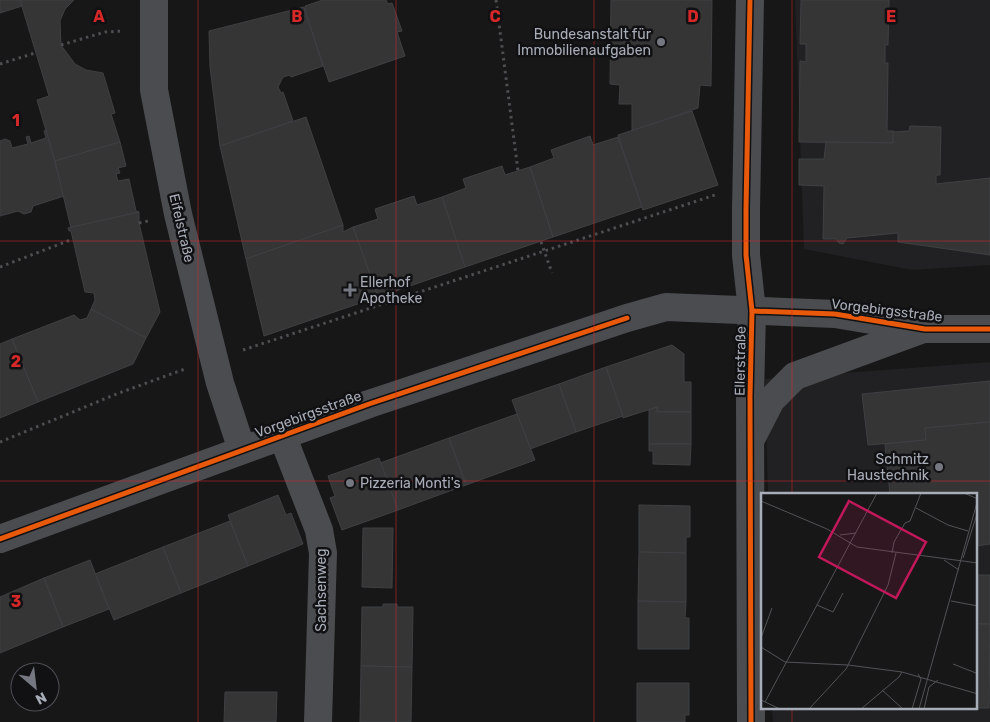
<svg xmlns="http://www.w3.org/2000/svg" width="990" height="722" font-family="Rubik,sans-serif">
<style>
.built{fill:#212123}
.building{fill:#353536;stroke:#3f4043}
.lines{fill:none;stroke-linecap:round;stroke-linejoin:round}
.path{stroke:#4d4e52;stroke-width:3;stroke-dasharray:2.5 4;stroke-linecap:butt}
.minor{stroke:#4b4c50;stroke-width:28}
.cycleway-casing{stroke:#111113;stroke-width:8}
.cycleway{stroke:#e8590c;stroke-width:5}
.grid{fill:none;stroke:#d62828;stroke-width:1;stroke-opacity:0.55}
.poi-dot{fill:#757880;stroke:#111113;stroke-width:2}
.labels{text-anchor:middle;stroke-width:5;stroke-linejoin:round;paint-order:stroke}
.poi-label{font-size:14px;fill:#a8adb8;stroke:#111113;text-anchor:end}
.street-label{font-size:14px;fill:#a8adb8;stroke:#111113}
.inset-road{fill:none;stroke:#515357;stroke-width:1}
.view{fill:#c2185b;fill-opacity:0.15;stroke:#c2185b;stroke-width:2.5}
.inset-edge{fill:none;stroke:#a8adb8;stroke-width:2.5}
.grid-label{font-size:16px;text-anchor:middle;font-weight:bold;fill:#d62828;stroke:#111113;stroke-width:5;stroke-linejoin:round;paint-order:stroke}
</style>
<rect width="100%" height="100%" fill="#171717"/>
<g class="built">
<path d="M795,0H990V265L912,270L804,249Z"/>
<path d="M990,362V722H773L772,708H976V494H768L765,379Z"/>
</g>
<g class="building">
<path d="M0,0H20L22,6L0,13Z"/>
<path d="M20,0H74L65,9L60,21L61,45L75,64L86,70L103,73L115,113L111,114L120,142L55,161L37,100L49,96Z"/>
<path d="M323,0H386L388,4L392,3L402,31L397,32L405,56L329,82L305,11V6Z"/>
<path d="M611,0H712L711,86L700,85L698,108L632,131V104H619L620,85L610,84Z"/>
<path d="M801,0H889L888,45H885V63H888L887,131H894L893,143L799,142L800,61L806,62V44H800Z"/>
<path d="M304,7L323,66L291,77L290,75L283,77L278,87L281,93L283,92L293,121L220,146L210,67L209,31Z"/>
<path d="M692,111L718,185L643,210L618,135Z"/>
<path d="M306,117L343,225L246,259L220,146Z"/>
<path d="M910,126L941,127L940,175H936V184L990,178V255L898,242V233L847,238L843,244L839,243L836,239H823L824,186L799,185V159H824L826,142L893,143V132L909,131Z"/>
<path d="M46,130L64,196L33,206L31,212L24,214L18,211L0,216V141L5,139L10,141L12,148L28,144L26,137L29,136L31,143L46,138L44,131Z"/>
<path d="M590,136L593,145L618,137L642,207L553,237L530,167L554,158L551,150Z"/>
<path d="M120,142L126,166L118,168L120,173L116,174L118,181L129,179L136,211L139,212L71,228L55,161Z"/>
<path d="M502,166L505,175L530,167L553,237L465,267L442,197L466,188L463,179Z"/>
<path d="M414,196L417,205L442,197L465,267L378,297L353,227L378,219L375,209Z"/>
<path d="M139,212V223L160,312L146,338L91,309L95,300L94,293L85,292L71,231H69L68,228Z"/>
<path d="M343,225V232L353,227L378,297L264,336L246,259Z"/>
<path d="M91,309L146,338L133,364L38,402L12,339L74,315L80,320L87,318Z"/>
<path d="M12,339L38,402L0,418V344Z"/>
<path d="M672,345L684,354V382H691V412H657V407L623,418L606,367Z"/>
<path d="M606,367L623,416L576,432L559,384Z"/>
<path d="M990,381V422L925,428L926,440L868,445L862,394Z"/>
<path d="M559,384L576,432L530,449L512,400Z"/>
<path d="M657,407V412H691V444H649V410Z"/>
<path d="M517,414L535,460L466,485L449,438Z"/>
<path d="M990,422V544L976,546V494H890L885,444L926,440L925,428Z"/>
<path d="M449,438L466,485L398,510L380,463Z"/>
<path d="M649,444H691L690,465L653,464V451H649Z"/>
<path d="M379,458L398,510L342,530L330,498L335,496L328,476Z"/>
<path d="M278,495L286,515L291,513L303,544L248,566L228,515Z"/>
<path d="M639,505L690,506V537H686V553L639,552Z"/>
<path d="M230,521L248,566L181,593L163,547Z"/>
<path d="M363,528H393L392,588L362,587Z"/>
<path d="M163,547L181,593L114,620L95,574Z"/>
<path d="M639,552L686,553V602L638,601Z"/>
<path d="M90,560L109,609L63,627L44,578Z"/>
<rect x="976" y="575" width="14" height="49"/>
<path d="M44,578L63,627L0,653V597Z"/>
<path d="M638,601L686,602L685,618H689V649H638Z"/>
<path d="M383,604H397V607H413L412,667L361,666L362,607H383Z"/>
<path d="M976,624H990L989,708H976Z"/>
<path d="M361,666L412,667L411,722H360Z"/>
<path d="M637,683H689V715H685V722H637Z"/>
<path d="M225,692H277L276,722H224Z"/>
</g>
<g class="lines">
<g class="path">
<path d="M496,0L518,171"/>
<path d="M61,45L105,32L123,31"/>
<path d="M0,64L35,53"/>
<path d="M139,223L148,221"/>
<path d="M541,242L552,273"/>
<path d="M0,267L73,239"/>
<path d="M243,350L715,195"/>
<path d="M0,442L119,393L185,369"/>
</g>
<g class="minor">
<path d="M154,0V90L178,214L220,383L242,450"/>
<path d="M750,0L746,209V255L752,311L750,396L751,722"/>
<path d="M282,435L319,530L323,553L318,722"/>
<path d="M752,437L771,400L795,376L923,329"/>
<path d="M0,539L369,404L627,318L666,307L835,314L925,329H990"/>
</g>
<defs>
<g id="cycleway">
<path d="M750,0L746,209V255L752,311L750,396L751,722"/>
<path d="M752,311L835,314L925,329H990"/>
<path d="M0,539L369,404L627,318"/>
</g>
</defs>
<use href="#cycleway" class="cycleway-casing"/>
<use href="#cycleway" class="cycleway"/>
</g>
<path class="grid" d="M198,0V722M396,0V722M594,0V722M792,0V494M0,241H990M0,481H990M792,708V722"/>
<g class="poi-dot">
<circle cx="661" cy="42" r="5"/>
<path d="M347.5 282.5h5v5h5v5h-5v5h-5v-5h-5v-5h5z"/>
<circle cx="939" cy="467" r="5"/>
<circle cx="350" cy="483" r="5"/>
</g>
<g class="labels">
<g class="poi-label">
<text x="651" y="39">Bundesanstalt für<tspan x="651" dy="16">Immobilienaufgaben</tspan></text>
<text x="360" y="287" text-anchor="start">Ellerhof<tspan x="360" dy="16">Apotheke</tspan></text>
<text x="929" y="464">Schmitz<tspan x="929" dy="16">Haustechnik</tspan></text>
<text x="360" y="488" text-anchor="start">Pizzeria Monti's</text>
</g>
<g class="street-label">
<text transform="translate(182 228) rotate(77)" y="5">Eifelstraße</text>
<text transform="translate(887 310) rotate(7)" y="5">Vorgebirgsstraße</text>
<text transform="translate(740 361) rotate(-89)" y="5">Ellerstraße</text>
<text transform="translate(308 414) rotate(-20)" y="5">Vorgebirgsstraße</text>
<text transform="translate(321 590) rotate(-90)" y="5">Sachsenweg</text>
</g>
</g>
<g transform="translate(761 493)">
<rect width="216" height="216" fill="#171717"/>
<path class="inset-road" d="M203,0L217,6M0,8L66,36L96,54L217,70M155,15L187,32L207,38M79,42L95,40M131,60L133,49L144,30L149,28L160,0M202,65L217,18M183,67L198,77M190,108L217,113M56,112L72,119L82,100M0,145L11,115M0,154L24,169L87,172L141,179L217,201M192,171L215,180M121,197L142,216M0,207L19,216M4,209L116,0M48,216L85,176L127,92L135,60M100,216L138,184L141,179M151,216L160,186L157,181M158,216L217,6M163,216L168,194L177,187"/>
<path class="view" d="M88,8L165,49L135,105L58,64Z"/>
<rect width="216" height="216" class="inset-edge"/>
</g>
<g class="grid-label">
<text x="99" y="22">A</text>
<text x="297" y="22">B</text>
<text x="495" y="22">C</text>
<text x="693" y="22">D</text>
<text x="891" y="22">E</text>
<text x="16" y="126">1</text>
<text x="16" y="367">2</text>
<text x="16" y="607">3</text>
</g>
<g transform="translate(35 687) rotate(152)"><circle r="24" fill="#111113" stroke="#4d4f55"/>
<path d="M0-4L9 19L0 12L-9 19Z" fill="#757880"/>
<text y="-8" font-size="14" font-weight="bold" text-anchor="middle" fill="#a8adb8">N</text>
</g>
</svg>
